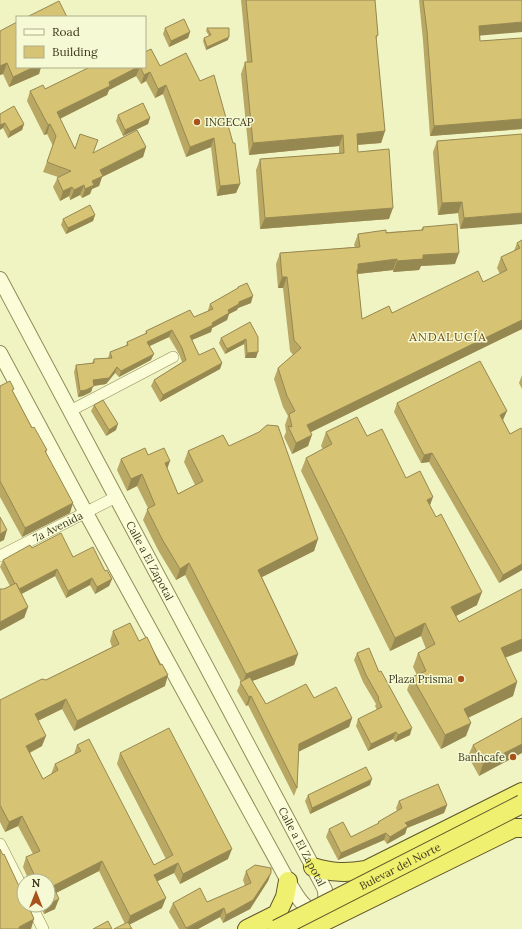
<svg xmlns="http://www.w3.org/2000/svg" width="522" height="929" font-family="Lora,serif">
<style>
.lines{fill:none;stroke-linecap:round;stroke-linejoin:round}
.minor-casing{stroke:#918c57;stroke-width:12}
.tertiary-casing{stroke:#918c57;stroke-width:16}
.trunk-casing{stroke:#5e562b;stroke-width:20}
.minor{stroke:#fafdd8;stroke-width:11}
.tertiary{stroke:#fafdd8;stroke-width:14}
.trunk{stroke:#f0f070;stroke-width:18}
.trunk-bridge-casing{stroke:#5e562b;stroke-width:20;stroke-linecap:butt}
.trunk-bridge{stroke:#f0f070;stroke-width:18}
.wall{fill:#b9a864}
.shaded-wall{fill:#968851}
.building{fill:#d7c374;stroke:#968851}
.poi-dot{fill:#a8521e;stroke:#f6fad4;stroke-width:1.5}
.labels{text-anchor:middle;stroke-width:3;stroke-linejoin:round;paint-order:stroke}
.poi-label{font-size:11px;fill:#3f3a1d;stroke:#f6fad4;text-anchor:end}
.street-label{font-size:11px;fill:#3f3a1d;stroke:#f6fad4}
.neighbourhood-label{font-size:12px;letter-spacing:1px;fill:#714c16;stroke:#f6fad4}
</style>
<rect width="100%" height="100%" fill="#f0f4c3"/>
<g class="lines">
<defs>
<g id="minor">
<path d="M70,411L173,357"/>
<path id="s1" d="M0,556L116,497"/>
<path d="M0,844L24,891"/>
<path d="M31,905L43,929"/>
</g>
<g id="tertiary">
<path id="s2" d="M0,279L322,884L325,890L326,912"/>
<path d="M0,353L86,513L288,881C298,898 301,905 319,916"/>
</g>
<g id="trunk">
<path d="M313,867C332,873 347,873 366,870L522,792"/>
<path d="M247,929L277,914L285,897L288,881"/>
<path d="M309,929L514,828H522"/>
</g>
</defs>
<use href="#minor" class="minor-casing"/>
<use href="#tertiary" class="tertiary-casing"/>
<use href="#trunk" class="trunk-casing"/>
<use href="#minor" class="minor"/>
<use href="#tertiary" class="tertiary"/>
<use href="#trunk" class="trunk"/>
<defs>
<g id="trunk-bridge">
<path id="s3" d="M277,929L522,804"/>
</g>
</defs>
<use href="#trunk-bridge" class="trunk-bridge-casing"/>
<use href="#trunk-bridge" class="trunk-bridge"/>
</g>
<g class="wall">
<path d="M241,0H375L378,35L376,40L385,131L381,143L358,145V152L389,219L260,229L256,170L260,159L339,153V146L249,155L241,74L245,62H247Z"/>
<path d="M419,0H522L480,36V41L522,38V129L430,136L423,41Z"/>
<path d="M165,28L190,32L188,38L169,47L163,34Z"/>
<path d="M207,28L228,40L206,50L203,41L204,38L209,36L206,31Z"/>
<path d="M0,31L17,67H41L39,74L9,87L3,74L0,75Z"/>
<path d="M186,53L240,184L236,193L217,196L211,147L186,157L163,94L155,98L146,81L141,84L136,76L109,90L107,95L60,119L75,149L93,153L146,147L143,157L102,177L99,186L92,189L90,194L82,198L80,195L70,200L69,196L60,201L53,187L58,177L43,172L53,146L47,134L44,135L27,101L30,91L45,89L88,68V67H145L160,66Z"/>
<path d="M0,114L24,124L22,130L8,138L3,128Z"/>
<path d="M118,115L150,118L148,124L123,136L116,121Z"/>
<path d="M522,134L460,229L458,213L438,215L433,152L437,141Z"/>
<path d="M95,215L93,221L66,234L61,225L63,219Z"/>
<path d="M423,227L455,264L421,266L419,270L393,272V270L357,274L362,319L392,313L483,282L500,274L497,268L501,257L514,251L517,243L522,240V329L310,432L308,446L292,454L284,437L286,432L285,425L288,416L283,407L274,379L278,368L293,355L290,351L283,288H278L276,264L280,253L355,247L354,245L358,234L421,230Z"/>
<path d="M238,287L251,303L238,308L237,310L229,314L227,320L212,328L211,332L192,340L199,355L222,363L220,369L160,402L151,386L154,380L182,362L179,354L169,337L150,346L151,360L119,377L115,373L106,384L93,386L91,392L83,396L78,397L74,372L76,365L92,363L94,359L108,358L110,352L126,346L127,342L145,334L146,331L194,317L208,311V310L210,304L237,289Z"/>
<path d="M258,337L256,358H245L244,344L225,354L219,343L221,338Z"/>
<path d="M522,375V389L519,383Z"/>
<path d="M0,386L13,392L32,428L47,450L46,453L70,513L22,537L0,497Z"/>
<path d="M397,403L503,420L510,434L522,430V570L499,583L429,462L421,463L394,412Z"/>
<path d="M94,405L116,430L106,436L91,411Z"/>
<path d="M326,432L367,436L406,478L430,506L477,605L456,616L459,622L522,589V651L505,658L517,682L513,696L468,718L466,736L441,749L407,690L412,677L417,675L413,667L418,653L426,649L421,636L390,651L301,471L306,458L323,449L321,446Z"/>
<path d="M229,446L318,539L314,551L262,577L298,654L294,665L252,681L266,704L314,698L352,718L349,727L299,751L297,788L294,796L248,705L246,706L237,691L241,682L185,575L176,580L158,550L143,520L148,508L137,486L127,491L117,470L121,459L148,455L167,469L178,494L195,485L184,462L188,451Z"/>
<path d="M32,548L73,557L105,571L112,579L109,586L95,594L90,585L66,598L55,576L21,594L28,607L24,618L4,589L10,586L0,567L3,560Z"/>
<path d="M113,631L139,641L165,686L74,731L62,709L38,721L42,746L30,753L43,779L51,774L55,764L74,754L77,745L154,865L166,859L117,764L120,753L228,859L180,884L174,873L157,881L162,908L125,924L99,871L56,893L55,909L44,914L40,905H48V881H29L23,867L26,857L33,854L18,826L5,832L0,822V700L46,680L112,647L110,641Z"/>
<path d="M357,653L379,672L410,735L395,742L393,739L368,751L356,726L358,719L377,710L375,706L376,704L363,682L354,660Z"/>
<path d="M522,718L479,776L468,756L473,745Z"/>
<path d="M370,785L310,814L305,801L308,795Z"/>
<path d="M399,801L447,805L444,813L407,828L405,834L387,844L384,840L338,860L326,837L329,829L351,837L378,824V822L397,811L396,808Z"/>
<path d="M246,871L271,873L268,881L250,909L223,923L220,917L198,929H179L169,912L173,903L207,902L245,886L243,880Z"/>
</g>
<g class="shaded-wall">
<path d="M522,22V32L475,36L479,26Z"/>
<path d="M190,32L188,38L169,47L171,41Z"/>
<path d="M229,37L228,40L206,50L207,47Z"/>
<path d="M7,63L3,74L0,75V66Z"/>
<path d="M34,67H41L39,74L9,87L13,77Z"/>
<path d="M138,67H140L136,76L109,90L107,95L53,122L57,112L109,82Z"/>
<path d="M150,72L146,81L141,84L144,75Z"/>
<path d="M166,85L163,94L155,98L158,89Z"/>
<path d="M150,118L148,124L123,136L125,130Z"/>
<path d="M522,119V129L430,136L434,126Z"/>
<path d="M5,123L3,128L0,130V125Z"/>
<path d="M24,124L22,130L8,138L10,132Z"/>
<path d="M50,124L47,134L44,135L48,125Z"/>
<path d="M385,131L381,143L353,145L357,134Z"/>
<path d="M343,135L339,146L249,155L253,143Z"/>
<path d="M214,138L211,147L186,157L190,147Z"/>
<path d="M146,147L143,157L102,177L99,186L92,189L90,194L82,198L85,189L100,170Z"/>
<path d="M240,184L236,193L217,196L220,186Z"/>
<path d="M84,185L80,195L70,200L74,190Z"/>
<path d="M72,187L69,196L60,201L63,191Z"/>
<path d="M462,202L458,213L438,215L442,203Z"/>
<path d="M393,208L389,219L260,229L265,218Z"/>
<path d="M522,213V224L460,229L464,218Z"/>
<path d="M95,215L93,221L66,234L68,228Z"/>
<path d="M459,253L455,264L421,266L419,270L393,272L397,261L423,255Z"/>
<path d="M397,259L393,270L357,274L354,281L358,264Z"/>
<path d="M282,277H287L283,288H278Z"/>
<path d="M253,296L251,303L238,308L237,310L229,314L227,320L212,328L211,332L187,342L190,336L212,323L228,310L239,302Z"/>
<path d="M522,320V329L303,436L307,425Z"/>
<path d="M172,330L169,337L145,348L147,342Z"/>
<path d="M246,339L244,344L225,354L227,349Z"/>
<path d="M258,352L256,358H245L247,353Z"/>
<path d="M154,354L151,360L119,377L121,371Z"/>
<path d="M222,363L220,369L160,402L163,395Z"/>
<path d="M117,367L115,373L106,384L93,386L91,392L83,396L78,397L80,391L93,380Z"/>
<path d="M507,411L503,420L497,424L500,415Z"/>
<path d="M118,424L116,430L106,436L109,430Z"/>
<path d="M312,435L308,446L292,454L296,443Z"/>
<path d="M432,453L429,462L421,463L424,455Z"/>
<path d="M170,461L166,472L165,463Z"/>
<path d="M142,474L137,486L127,491L131,479Z"/>
<path d="M433,497L428,511L427,500Z"/>
<path d="M73,503L70,513L22,537L25,528Z"/>
<path d="M7,530L4,540L0,542V534Z"/>
<path d="M318,539L314,551L254,581L258,570Z"/>
<path d="M189,563L185,575L176,580L180,569Z"/>
<path d="M522,564V570L499,583L503,575Z"/>
<path d="M57,569L55,576L16,597L18,590Z"/>
<path d="M92,578L90,585L66,598L68,591Z"/>
<path d="M112,579L109,586L95,594L97,587Z"/>
<path d="M482,592L477,605L446,621L451,607Z"/>
<path d="M28,607L24,618L0,631V622Z"/>
<path d="M425,623L421,636L390,651L395,638Z"/>
<path d="M522,639V651L496,661L501,648Z"/>
<path d="M298,654L294,665L242,685L246,674Z"/>
<path d="M168,675L165,686L74,731L77,721Z"/>
<path d="M517,682L513,696L459,722L464,709Z"/>
<path d="M251,696L248,705L246,706L249,697Z"/>
<path d="M66,699L62,709L31,724L35,714Z"/>
<path d="M352,718L349,727L296,753L299,744Z"/>
<path d="M471,723L466,736L441,749L445,735Z"/>
<path d="M412,728L410,735L395,742L398,735Z"/>
<path d="M396,732L393,739L368,751L371,744Z"/>
<path d="M46,736L42,746L22,756L26,746Z"/>
<path d="M522,744V753L479,776L483,764Z"/>
<path d="M372,779L370,785L310,814L312,808Z"/>
<path d="M447,805L444,813L407,828L405,834L387,844L390,837L405,823Z"/>
<path d="M22,816L18,826L5,832L9,822Z"/>
<path d="M386,833L384,840L338,860L341,853Z"/>
<path d="M232,849L228,859L180,884L183,874Z"/>
<path d="M102,861L99,871L50,896L53,886Z"/>
<path d="M178,863L174,873L150,885L154,875Z"/>
<path d="M271,873L268,881L250,909L223,923L226,915Z"/>
<path d="M166,898L162,908L127,926L130,916Z"/>
<path d="M59,899L55,909L44,914L48,904Z"/>
<path d="M224,908L220,917L198,929H186Z"/>
<path d="M34,919L31,929H18L19,927Z"/>
</g>
<g class="building">
<path d="M246,0H375L378,35L376,36L385,131L357,134L358,152L389,149L393,208L265,218L260,159L344,153L343,135L253,143L245,62H252Z"/>
<path d="M423,0H522V22L479,26L480,41L522,38V119L434,126L427,31Z"/>
<path d="M59,1L67,17H27Z"/>
<path d="M184,19L190,32L171,41L165,28Z"/>
<path d="M17,22V67H34L13,77L7,63L0,66V31Z"/>
<path d="M207,28H229V37L207,47L204,38L211,35Z"/>
<path d="M151,49L160,66L186,53L200,81L214,75L233,143H235L240,184L220,186L214,138L190,147L166,85L158,89L150,72L144,75L140,67H145V52Z"/>
<path d="M90,67H138L109,82L110,86L57,112L75,149L80,134L98,140L93,153L137,130L146,147L100,170L103,176L92,181L94,185L85,189L84,185L74,190L72,187L63,191L57,178L71,171L47,162L56,136L50,124L48,125L30,91L43,85L45,89Z"/>
<path d="M143,103L150,118L125,130L118,115Z"/>
<path d="M14,106L24,124L10,132L5,123L0,125V114Z"/>
<path d="M522,134V213L464,218L462,202L442,203L437,141Z"/>
<path d="M90,205L95,215L68,228L63,219Z"/>
<path d="M457,224L459,253L423,255V259L397,261V259L358,264V270H357L362,319L389,306L392,313L478,271L483,282L507,270L501,257L520,248L517,243L522,240V320L307,425L312,435L296,443L288,426L292,427L289,414L295,411L287,396L278,368L301,348L294,340L287,277H282L280,253L360,247L358,234L386,230V233L423,230V227Z"/>
<path d="M247,283L253,296L239,302V304L228,310L229,313L212,323L213,325L190,336L199,355L214,348L222,363L163,395L154,380L186,360L182,348L172,330L147,342L154,354L121,371L117,367L109,378L93,380L94,386L86,390L80,391L76,365L94,363V359L112,358L110,352L128,345L127,342L147,333L146,331L190,310L194,317L213,309L210,304L238,288V287Z"/>
<path d="M250,322L258,337V352L247,353L246,339L227,349L221,338Z"/>
<path d="M480,361L507,411L500,415L510,434L521,428L522,430V564L503,575L432,453L424,455L397,403Z"/>
<path d="M10,381L14,389L12,390L32,428L34,427L47,450L45,451L73,503L25,528L0,481V386Z"/>
<path d="M103,400L118,424L109,430L94,405Z"/>
<path d="M357,417L367,436L382,429L406,478L420,471L433,497L427,500L436,517L441,514L482,592L451,607L459,622L522,589V639L501,648L517,682L464,709L471,723L445,735L412,677L426,671L418,653L435,644L425,623L395,638L306,458L332,444L326,432Z"/>
<path d="M267,425L278,426L318,539L258,570L298,654L246,674L189,563L180,569L162,539L147,509L155,505L142,474L131,479L121,459L145,448L148,455L164,448L170,461L165,463L178,494L203,481L188,451L223,435L229,446L259,432Z"/>
<path d="M0,517L7,530L0,534Z"/>
<path d="M61,533L73,557L93,547L105,571L107,570L112,579L97,587L92,578L68,591L57,569L19,589L16,583L15,584L3,560L30,545L32,548Z"/>
<path d="M16,583L28,607L0,622V589H4Z"/>
<path d="M130,623L139,641L147,637L160,665L162,664L168,675L77,721L66,699L35,714L46,736L26,746L43,779L58,770L55,764L81,751L77,745L89,739L154,865L173,855L120,753L169,728L232,849L183,874L178,863L154,875L166,898L130,916L102,861L53,886L59,899L48,904V881H37L26,857L40,851L22,816L9,822L0,805V700L42,679L46,680L119,644L113,631Z"/>
<path d="M369,648L379,672L381,671L412,728L398,735L396,732L371,744L358,719L382,707L378,699L379,698L366,675L357,653Z"/>
<path d="M250,677L266,704L306,684L314,698L336,687L352,718L299,744L297,788L251,696L249,697L240,682Z"/>
<path d="M522,718V744L483,764L473,745Z"/>
<path d="M366,767L372,779L312,808L308,795Z"/>
<path d="M438,784L447,805L405,823L408,826L390,837L386,833L341,853L329,829L343,822L351,837L379,823L378,822L402,808L399,801Z"/>
<path d="M0,849L3,855L4,854L24,897V905H28L34,919L19,927L20,929H0Z"/>
<path d="M255,865L271,868V873L253,900L226,915L224,908L186,928L173,903L200,888L207,902L251,883L246,871Z"/>
<path d="M108,921L112,929H93Z"/>
<path d="M128,922L132,929H114Z"/>
</g>
<g class="poi-dot">
<circle cx="197" cy="122" r="4"/>
<circle cx="461" cy="679" r="4"/>
<circle cx="513" cy="757" r="4"/>
</g>
<g class="labels">
<g class="poi-label">
<text x="205" y="126" text-anchor="start">INGECAP</text>
<text x="453" y="683">Plaza Prisma</text>
<text x="505" y="761">Banhcafe</text>
</g>
<g class="street-label">
<text dy="4" stroke="none"><textPath href="#s1" startOffset="65">7a Avenida</textPath></text>
<text dy="4" stroke="none"><textPath href="#s2" startOffset="319">Calle a El Zapotal</textPath></text>
<text dy="4" stroke="none"><textPath href="#s2" startOffset="643">Calle a El Zapotal</textPath></text>
<text dy="4" stroke="none"><textPath href="#s3" startOffset="138">Bulevar del Norte</textPath></text>
</g>
<g class="neighbourhood-label">
<text x="448" y="341">ANDALUCÍA</text>
</g>
</g>
<rect x="16" y="16" width="130" height="52" fill="#f6fad4" stroke="#adad8b"/>
<rect x="24" y="29" width="20" height="6" fill="#fafdd8" stroke="#adad8b"/>
<text x="52" y="36" font-size="12" fill="#3f3a1d">Road</text>
<rect x="24" y="46" width="20" height="12" fill="#d7c374" stroke="#adad8b"/>
<text x="52" y="56" font-size="12" fill="#3f3a1d">Building</text>
<g transform="translate(36 893)"><circle r="19" fill="#f6fad4" stroke="#adad8b"/>
<path d="M0-3L7 15L0 10L-7 15Z" fill="#a8521e"/>
<text y="-6" font-size="11" font-weight="bold" text-anchor="middle" fill="#3f3a1d">N</text>
</g>
</svg>
